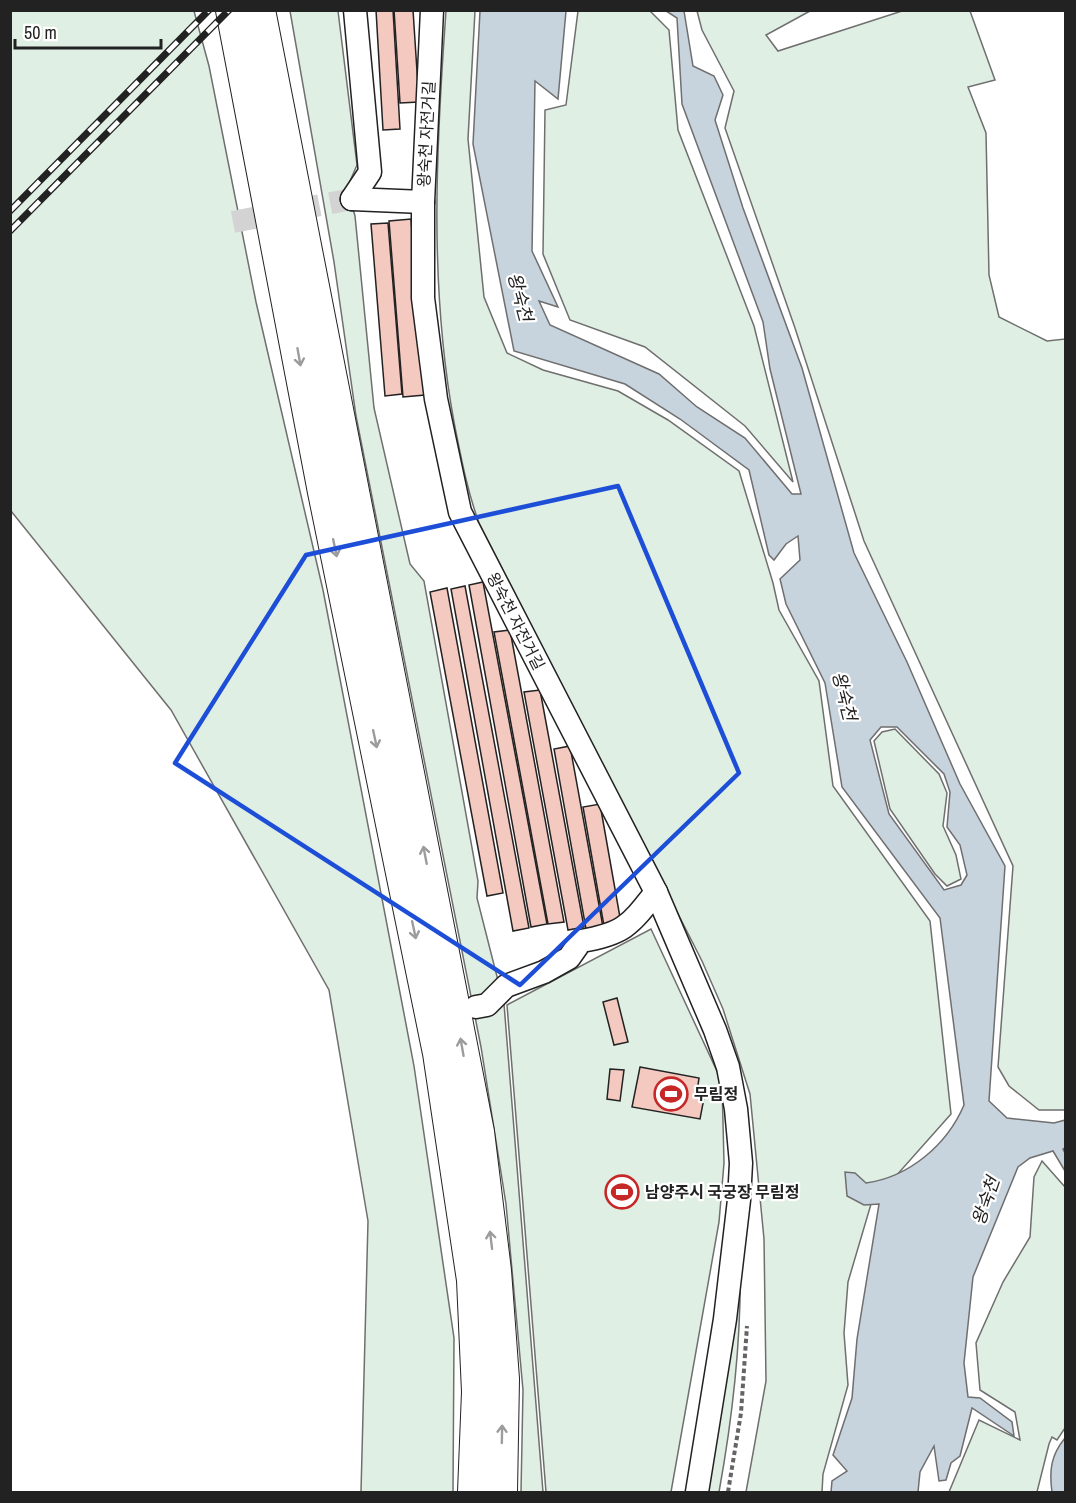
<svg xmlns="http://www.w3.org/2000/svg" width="1076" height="1503" font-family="'Archivo Narrow','Noto Sans KR',sans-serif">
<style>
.green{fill:#e0efe3;stroke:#6f6f6f;stroke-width:1.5}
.water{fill:#c7d3dd;stroke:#6f6f6f;stroke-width:1.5;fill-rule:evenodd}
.building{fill:#f3c9c0;stroke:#222;stroke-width:1.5}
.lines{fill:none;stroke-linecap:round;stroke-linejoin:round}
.minor-tunnel{stroke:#d3d3d3;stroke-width:22;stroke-dasharray:22 11;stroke-linecap:butt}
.minor-casing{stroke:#222;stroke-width:25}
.highway-casing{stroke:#222;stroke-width:34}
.path{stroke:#646464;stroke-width:4;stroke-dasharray:4.5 3;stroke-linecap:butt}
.minor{stroke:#fff;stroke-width:22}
.highway{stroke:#fff;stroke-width:32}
.rail-casing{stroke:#222;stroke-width:7}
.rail{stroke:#fff;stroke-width:4.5;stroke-dasharray:14;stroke-linecap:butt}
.oneway{stroke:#9c9c9c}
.marked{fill:none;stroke:#1d4ed8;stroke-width:4.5;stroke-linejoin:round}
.labels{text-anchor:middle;stroke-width:4.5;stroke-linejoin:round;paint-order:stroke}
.street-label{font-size:16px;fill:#222;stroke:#fff}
.poi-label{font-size:16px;font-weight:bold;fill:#222;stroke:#fff;text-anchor:start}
.water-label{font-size:18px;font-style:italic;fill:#222;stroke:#fff}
</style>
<rect width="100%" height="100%" fill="#fff"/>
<g class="green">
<path d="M11,10L194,11L209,66L256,302L323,590L414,1066L454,1338L453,1492H361L368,1221L329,990L171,710L11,511Z"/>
<path d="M290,11H338L357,165L347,188L355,216L374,408L410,564L424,581L478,881L477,898L504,1004L543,1492H521L523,1390L506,1204L481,1047L356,416L334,262Z"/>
<path d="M446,11H475L468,139L484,297L507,353L543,370L618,391L668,420L739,471L773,583L779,610L819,681L833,786L930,921L951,1114L871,1204L848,1282L844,1333L848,1385L823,1474L822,1492H746L766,1381L764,1239L750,1094L723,1009L702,961L479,523C467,490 461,457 454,422C429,286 436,148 446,11Z"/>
<path d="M578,11H650L669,30L678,130L754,326L793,482L745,426L645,347L570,320L543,254L545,110L566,105Z"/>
<path d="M697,11H810L766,35L778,51L902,11H970L995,80L968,87L986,133L989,275L999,317L1047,341L1065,339V1110H1039L1009,1086L998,1067L1013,866L864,541L795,328L725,128L734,91L702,30Z"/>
<path d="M895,729L939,774L947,793L943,826L956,855L961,879L947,886L935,874L890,809L874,741L882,732Z"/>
<path d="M651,929L722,1082L724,1163L719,1222L671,1492H546L507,1005Z"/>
<path d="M1042,1161L1065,1187V1428L1057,1440L1052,1437L1049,1444L1037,1492H949L979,1420L1020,1440L1015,1412L980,1390L976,1343L1003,1282L1030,1237L1034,1177Z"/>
<path d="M740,1258C742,1337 733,1415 719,1492H706Z"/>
</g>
<g class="water">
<path d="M480,11H566L558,99L535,81L532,251L558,307L539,301L550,325L659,374L697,407L745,438L792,494H801L770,369L763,322L682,104L677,18L666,11H684L693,66L714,76L723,95L715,120L743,208L802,368L854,553L907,662L960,784L1005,866L989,1101L1007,1118L1054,1123L1065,1120V1148L1063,1149L1065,1153V1171L1053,1151L1030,1158L1018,1167L973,1277L964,1363L968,1397L980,1398L1012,1422L1014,1436L972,1408L960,1456L951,1463L946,1480L939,1481L934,1446L920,1472L918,1492H831L832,1481L847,1471L833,1455L852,1398L857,1339L879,1204L864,1205L847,1196L845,1172L855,1173L866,1183C909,1177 947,1145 964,1105L940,918L842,787L825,683L786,604L780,579L800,560L798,536L786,544L774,560L769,555L749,470L680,419L625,384L514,351L473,144ZM881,727H897L944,774L950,792L947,827L960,845L967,875L961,885L944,890L889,814L870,740Z"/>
<path d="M1065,1438V1492H1052C1049,1470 1051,1455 1065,1438Z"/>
</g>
<g class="building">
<path d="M376,10H393L400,129L383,130Z"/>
<path d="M394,10H413L419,102L400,103Z"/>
<path d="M411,219L425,395L403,397L389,221Z"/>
<path d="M388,223L402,394L385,396L371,224Z"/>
<path d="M483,582L547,924L531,927L469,585Z"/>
<path d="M465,586L529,928L513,931L451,589Z"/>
<path d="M447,588L503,893L487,896L430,592Z"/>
<path d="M510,630L564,922L548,924L494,632Z"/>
<path d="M540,690L584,927L568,930L524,692Z"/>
<path d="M570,746L603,927L586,929L554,749Z"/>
<path d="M600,804L621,923L604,926L583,807Z"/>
<path d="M617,998L628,1042L614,1045L603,1002Z"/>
<path d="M640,1067L699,1078L697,1092L705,1093L700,1119L632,1107Z"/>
<path d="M610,1069L624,1070L620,1101L607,1099Z"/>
</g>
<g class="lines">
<path class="minor-tunnel" d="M233,222L352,199"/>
<defs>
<g id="minor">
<path d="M432,10L423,202V298L436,399L460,512L656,892L715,1030L728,1067L736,1109L741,1163L739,1200L725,1319L697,1492"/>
<path d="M352,199L370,172L355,10"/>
<path d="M352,199L423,202"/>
<path d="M476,1007L487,1005L506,986L544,972L569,958L581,941C624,934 630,925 656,892"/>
</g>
<g id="highway">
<path d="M232,10L324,492L439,1053L473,1280L478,1392L474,1492"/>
<path d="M259,10L478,1132L495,1271L503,1379L501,1492"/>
</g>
</defs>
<use href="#minor" class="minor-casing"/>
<use href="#highway" class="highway-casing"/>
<path class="path" d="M728,1492L741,1413L747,1326"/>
<use href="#minor" class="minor"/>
<use href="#highway" class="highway"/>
<defs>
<g id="rail">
<path d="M10,211L209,10"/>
<path d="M10,231L229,10"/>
</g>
</defs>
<use href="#rail" class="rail-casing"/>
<use href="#rail" class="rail"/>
</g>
<defs><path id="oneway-shaft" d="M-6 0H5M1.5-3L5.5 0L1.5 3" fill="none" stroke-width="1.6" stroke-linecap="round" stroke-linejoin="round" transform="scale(1.5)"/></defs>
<g class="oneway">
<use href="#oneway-shaft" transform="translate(299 357) rotate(80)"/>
<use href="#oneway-shaft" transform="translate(335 548) rotate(78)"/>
<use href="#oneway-shaft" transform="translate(375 739) rotate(78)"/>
<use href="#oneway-shaft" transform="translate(425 855) rotate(-101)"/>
<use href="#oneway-shaft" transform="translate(414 930) rotate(78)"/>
<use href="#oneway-shaft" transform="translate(462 1047) rotate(-100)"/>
<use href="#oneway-shaft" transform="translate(491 1240) rotate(-97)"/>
<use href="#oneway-shaft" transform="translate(502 1434) rotate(-89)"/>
</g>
<path class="marked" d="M618,486L739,773L520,985L175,763L306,555Z"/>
<defs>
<symbol id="stadium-ring" viewBox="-11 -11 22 22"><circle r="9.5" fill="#fff" stroke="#c62828" stroke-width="1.5"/><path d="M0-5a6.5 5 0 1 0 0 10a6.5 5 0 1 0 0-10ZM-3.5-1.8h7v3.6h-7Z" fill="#c62828"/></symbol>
</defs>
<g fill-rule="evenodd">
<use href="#stadium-ring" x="652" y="1075" width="38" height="38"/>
<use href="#stadium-ring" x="603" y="1173" width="38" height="38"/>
</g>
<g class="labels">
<g class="street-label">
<text transform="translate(426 134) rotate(-87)" y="6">왕숙천 자전거길</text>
<text transform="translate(516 621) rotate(63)" y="6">왕숙천 자전거길</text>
</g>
<g class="poi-label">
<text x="694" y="1100">무림정</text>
<text x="645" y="1198">남양주시 국궁장 무림정</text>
</g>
<g class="water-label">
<text transform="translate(520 297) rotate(75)" y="6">왕숙천</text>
<text transform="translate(844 696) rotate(76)" y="6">왕숙천</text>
<text transform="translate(986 1201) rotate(-71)" y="6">왕숙천</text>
</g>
</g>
<rect width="1076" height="1503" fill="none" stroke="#222222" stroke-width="24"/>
<path d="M15 39v9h146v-9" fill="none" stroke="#222222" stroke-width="3"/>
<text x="24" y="39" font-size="18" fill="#222222" stroke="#ffffff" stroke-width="4.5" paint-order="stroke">50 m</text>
</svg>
